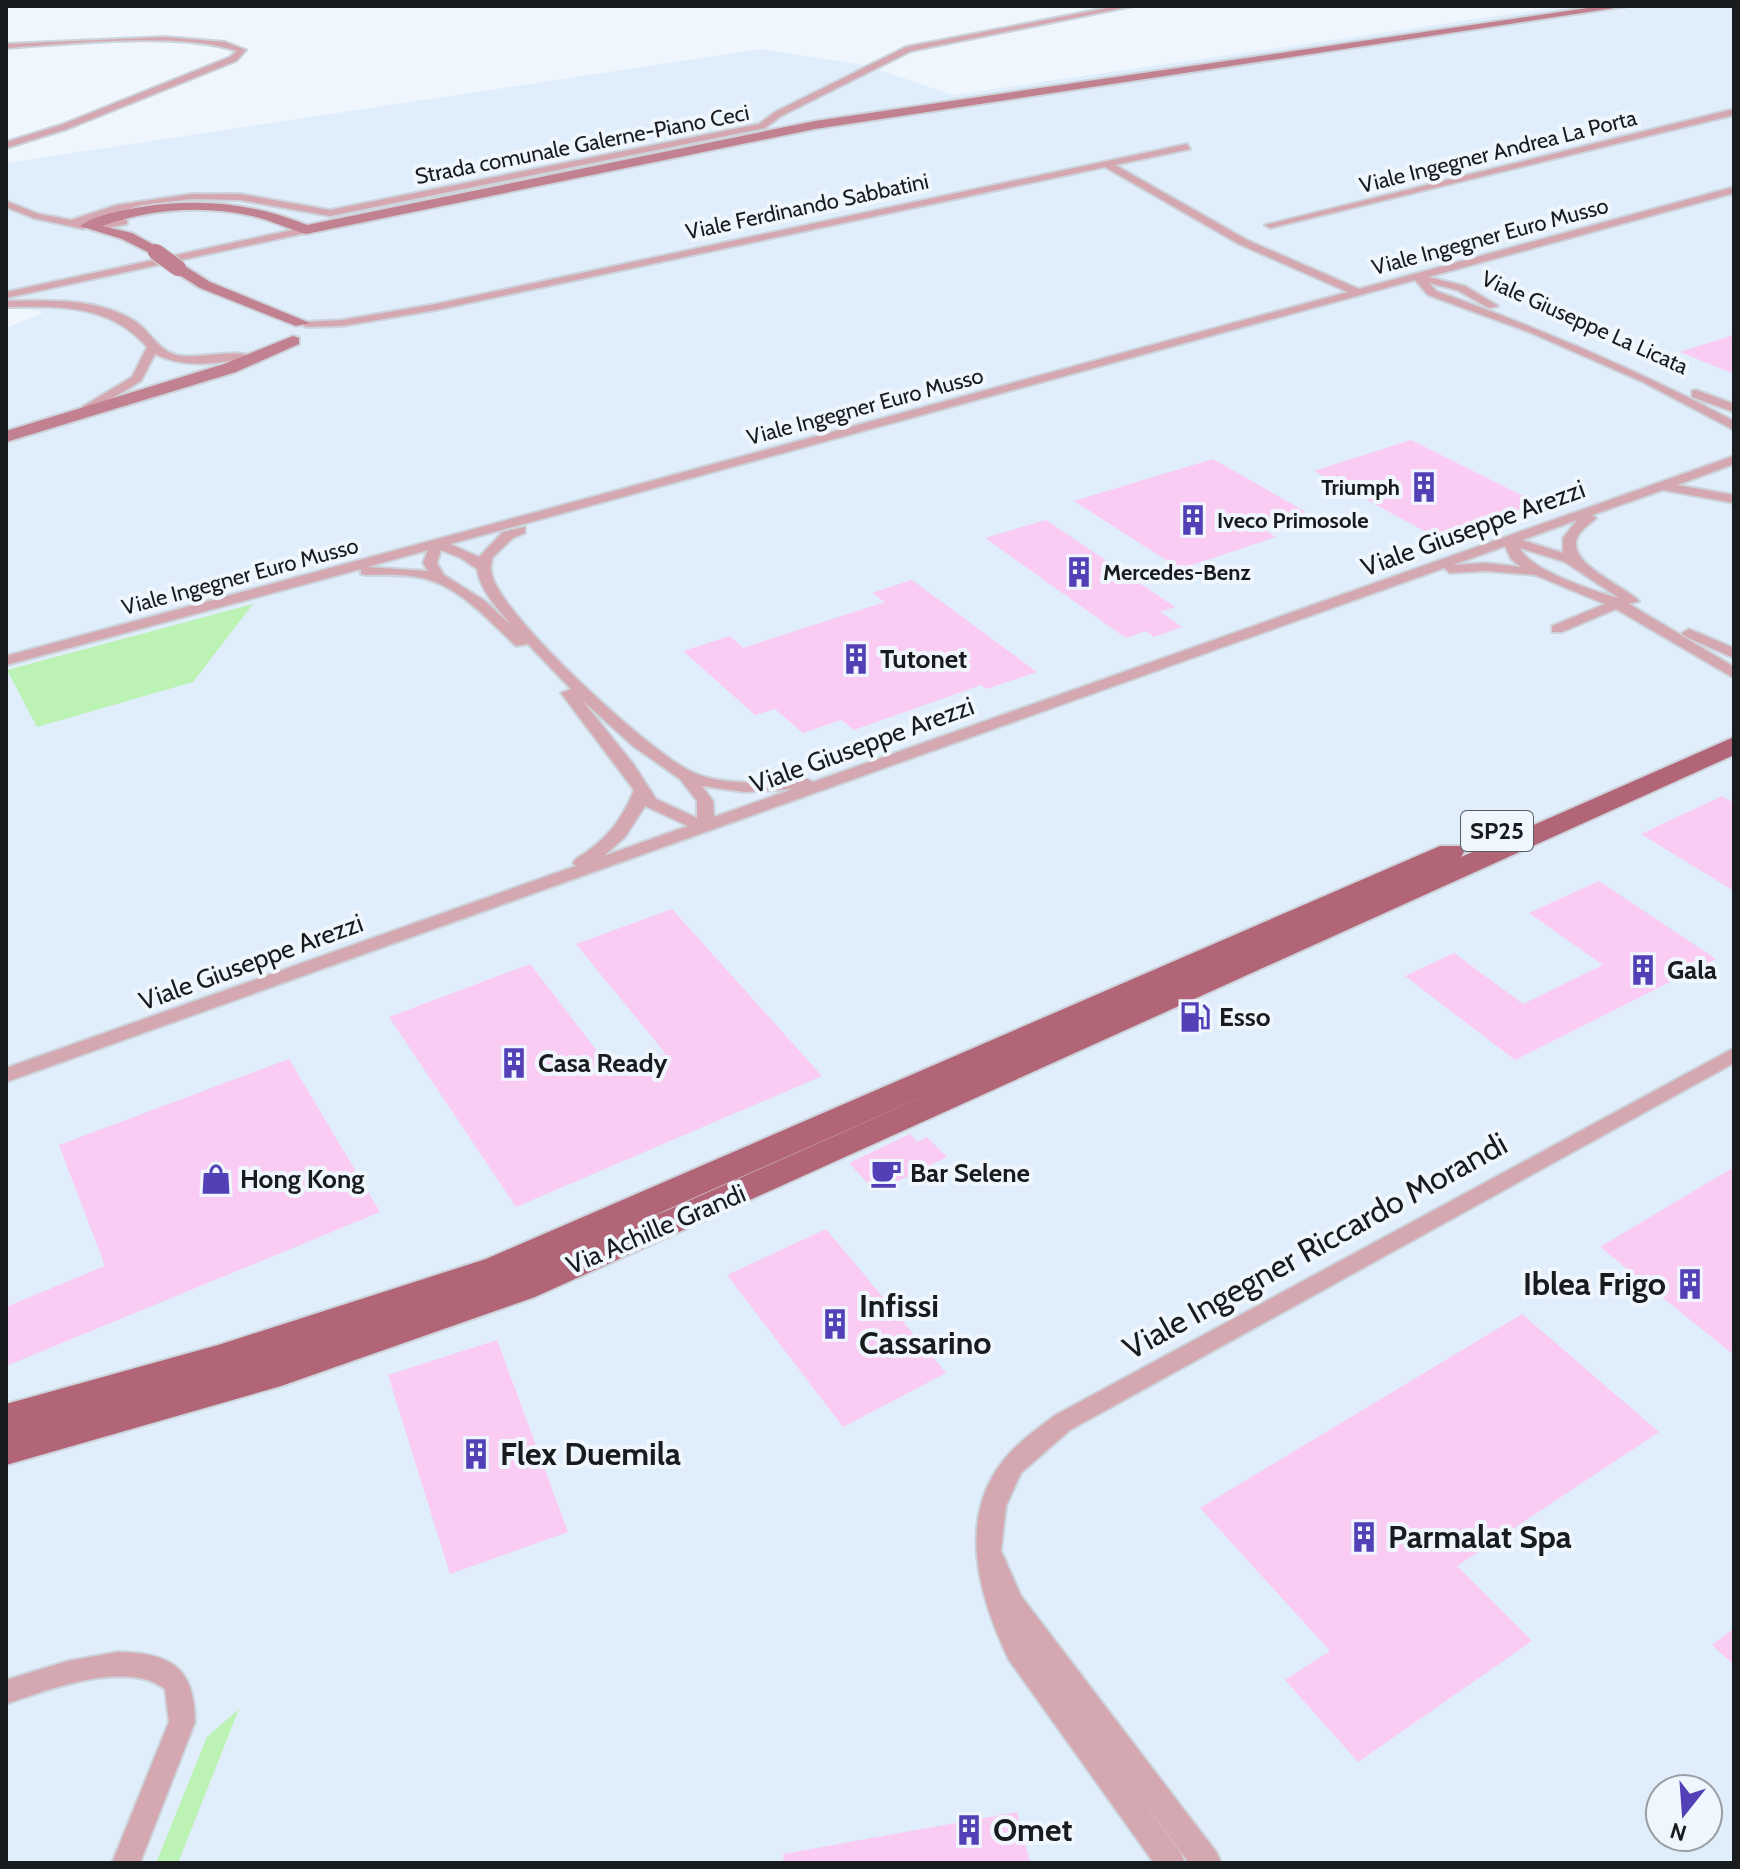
<svg xmlns="http://www.w3.org/2000/svg" width="1740" height="1869" font-family="Cabin,sans-serif">
<style>
.built{fill:#e0edfb;fill-rule:evenodd}
.green{fill:#bcf3b4}
.building{fill:#faccf3}
.lines{fill:none;stroke-linecap:round;stroke-linejoin:round}
.street-casing{stroke:#cdd3da;stroke-width:4}
.secondary-casing{stroke:#cdd3da;stroke-width:4}
.primary-casing{stroke:#cdd3da;stroke-width:4}
.street{fill:#d5a8b1;fill-rule:evenodd}
.secondary{fill:#c28190;fill-rule:evenodd}
.primary{fill:#b36578;fill-rule:evenodd}
.secondary-bridge-casing{stroke:#cdd3da;stroke-width:18;stroke-linecap:butt}
.secondary-bridge{stroke:#c28190;stroke-width:16}
.labels{text-anchor:middle;stroke-width:8;stroke-linejoin:round;paint-order:stroke}
.far-street-label{font-size:22px;fill:#191c1e;stroke:#eff6fe}
.far-poi-label{font-size:22px;font-weight:bold;fill:#191c1e;stroke:#eff6fe;text-anchor:start}
.shield{fill:#eff6fe;stroke:#595d61;stroke-width:2}
.shield-label{font-size:24px;font-weight:bold;fill:#191c1e}
.street-label{font-size:26px;fill:#191c1e;stroke:#eff6fe}
.poi-label{font-size:26px;font-weight:bold;fill:#191c1e;stroke:#eff6fe;text-anchor:start}
.near-street-label{font-size:32px;fill:#191c1e;stroke:#eff6fe}
.near-poi-label{font-size:32px;font-weight:bold;fill:#191c1e;stroke:#eff6fe;text-anchor:start}
</style>
<rect width="100%" height="100%" fill="#eff6fe"/>
<path class="built" d="M1566,6H1734V1863H6V328L44,312L6,305V163L761,49L864,65L953,95ZM1660,1789H1708V1837H1660Z"/>
<g class="green">
<path d="M253,604L193,682L37,727L7,670Z"/>
<path d="M239,1709L178,1863H156L207,1737Z"/>
</g>
<g class="building">
<path d="M1734,335V374L1680,352Z"/>
<path d="M1411,440L1537,503L1437,538L1314,471Z"/>
<path d="M1213,459L1306,512L1260,527L1276,537L1180,569L1074,501Z"/>
<path d="M1046,520L1175,607L1160,612L1182,627L1154,637L1146,631L1126,638L985,538Z"/>
<path d="M912,580L1037,672L986,689L981,685L854,730L841,720L803,733L775,709L755,715L683,651L730,636L743,648L885,602L872,593Z"/>
<path d="M1722,796L1734,803V891L1641,834Z"/>
<path d="M1599,881L1716,959L1515,1060L1405,976L1454,953L1523,1004L1603,965L1529,913Z"/>
<path d="M672,909L822,1076L516,1207L389,1017L530,964L615,1074L665,1053L576,944Z"/>
<path d="M289,1059L380,1212L6,1366V1307L105,1266L59,1145Z"/>
<path d="M910,1134L917,1142L927,1137L947,1157L876,1192L849,1163Z"/>
<path d="M1734,1167V1355L1600,1247Z"/>
<path d="M826,1229L946,1373L843,1427L727,1275Z"/>
<path d="M1522,1314L1659,1432L1457,1566L1532,1641L1358,1762L1285,1680L1330,1651L1200,1508Z"/>
<path d="M497,1340L568,1532L450,1574L388,1375Z"/>
<path d="M1734,1628V1665L1712,1645Z"/>
<path d="M1017,1812L1030,1863H784L783,1854Z"/>
</g>
<g class="lines">
<defs>
<g id="street">
<path d="M1117,6H1133L911,51L781,116L765,128L330,216L240,200L192,199L142,205L83,223L89,226L84,229L33,218L6,207V201L39,214L71,220L117,205L192,194H240L330,210L759,124L775,112L906,47Z"/>
<path d="M165,37L225,42L246,50L236,61L67,129L6,148V142L61,125L230,57L237,51C178,31 69,44 6,48V44Z"/>
<path d="M1734,109V115L1270,228L1265,225Z"/>
<path d="M1187,144L1190,149L1115,165L1247,240L1359,289L1734,187V193L1428,277L1465,286L1498,306L1489,308L1457,290L1429,283L1436,291C1539,328 1637,370 1734,421V430L1643,382L1529,332L1428,295L1415,280L450,544L479,557L503,532L525,527V533L513,538L493,557C491,563 490,569 492,575C503,618 649,751 690,771C725,788 768,782 805,778L813,782L1734,456V464L1677,485L1734,495V503L1663,490L1592,515L1596,518C1590,524 1582,529 1578,536C1564,563 1624,585 1639,601L1629,604L1734,667V678L1616,609L1562,632H1552V626L1605,604L1535,575L1486,571L1450,573L1444,568L6,1082V1068L576,866L573,863L576,859C605,841 621,822 634,790L561,693L571,689L528,644L516,646C488,620 457,583 417,577C401,574 383,575 366,575L361,574V569L6,665V656L1348,292L1239,244L1105,167L436,310L342,326L308,327L304,326V322L342,320L436,304ZM1577,520L1563,538V553L1522,540ZM1505,546L1511,559L1521,567L1486,563L1453,565ZM1520,548L1565,562L1619,598C1596,592 1529,570 1520,548ZM428,550L423,563L428,571L367,567ZM441,550L461,558L477,569C480,591 499,610 512,626L485,601L444,575L437,563ZM582,700L633,746L680,779L697,801V818L656,799L634,765ZM702,786L745,792L793,789L714,817L713,801ZM645,806L688,826L604,856L625,837Z"/>
<path d="M123,219L127,220V224L94,231L89,228Z"/>
<path d="M306,227L310,228V232L6,298V292Z"/>
<path d="M6,301C47,300 97,298 133,320C150,330 156,349 176,355C195,360 237,348 249,356L243,359C213,364 183,368 155,354L141,381L86,414L82,413V407L132,377L147,347C110,304 59,306 6,307Z"/>
<path d="M1696,390L1734,404V412L1692,397V391Z"/>
<path d="M1689,629L1734,648V658L1684,636L1682,633Z"/>
<path d="M1734,1048V1063L1070,1430L1021,1473L1006,1506L1001,1551L1021,1596L1217,1853L1221,1863H1189L1115,1763L1181,1853L1185,1863H1154L1009,1660C980,1599 956,1521 1003,1461C1017,1443 1036,1430 1054,1416Z"/>
<path d="M118,1652C170,1653 195,1667 195,1722L140,1863H112L169,1722L165,1689C126,1659 48,1690 6,1704V1680L68,1661Z"/>
</g>
<g id="secondary">
<path d="M1601,6H1628L815,129L306,234C288,229 271,220 252,216C203,205 150,209 102,226L132,233L161,249L163,252L156,256L122,239L80,226C90,218 107,214 120,211C184,197 246,200 307,225L815,121Z"/>
<path d="M173,265H183L210,282L310,323L296,326L200,288L173,271Z"/>
<path d="M293,336L299,338V344L236,372L6,442V431L224,364Z"/>
</g>
<path id="primary" d="M1734,737V755L535,1297L281,1386L6,1465V1404L218,1345L486,1259L1440,846H1460L1464,852L1461,857ZM949,1085L668,1210L648,1218Z"/>
</defs>
<use href="#street" class="street-casing"/>
<use href="#secondary" class="secondary-casing"/>
<use href="#primary" class="primary-casing"/>
<use href="#street" class="street"/>
<use href="#secondary" class="secondary"/>
<use href="#primary" class="primary"/>
<defs>
<path id="secondary-bridge" d="M156,252L178,268"/>
</defs>
<use href="#secondary-bridge" class="secondary-bridge-casing"/>
<use href="#secondary-bridge" class="secondary-bridge"/>
</g>
<defs>
<symbol id="building-bare" viewBox="-9 -9 18 18"><path d="M-4-6H4V6H1V3H-1V6H-4ZM-2.5-4.3h1.7v1.8h-1.7ZM.8-4.3h1.7v1.8H.8ZM-2.5-1h1.7V.8h-1.7ZM.8-1h1.7V.8H.8Z" fill="#533fb6" stroke="#eff6fe" stroke-width="2.5" paint-order="stroke"/></symbol>
<symbol id="fuel-bare" viewBox="-9 -9 18 18"><path d="M-5.5-6h7V0h2V4h1.3V-2.5L3-4.5l.8-.8L6-3V5H2.5V1h-1V6h-7ZM-4.2-4.7v3.2H.2V-4.7Z" fill="#533fb6" stroke="#eff6fe" stroke-width="2.5" paint-order="stroke"/></symbol>
<symbol id="cafe-bare" viewBox="-9 -9 18 18"><path d="M-5.5-4.5H6V0H3Q3 3.5 0 3.5H-2.5Q-5.5 3.5-5.5 0ZM3-3.2v2h1.7v-2ZM-6 4.5H4V6H-6Z" fill="#533fb6" stroke="#eff6fe" stroke-width="2.5" paint-order="stroke"/></symbol>
<symbol id="shop-bare" viewBox="-9 -9 18 18"><path d="M-5-2.5h2.3a2.7 3.5 0 0 1 5.4 0H5L5.5 6h-11ZM-1.5-2.5h3a1.5 2.3 0 0 0-3 0Z" fill="#533fb6" stroke="#eff6fe" stroke-width="2.5" paint-order="stroke"/></symbol>
</defs>
<g fill-rule="evenodd">
<use href="#building-bare" x="1402" y="465" width="44" height="44"/>
<use href="#building-bare" x="1171" y="498" width="44" height="44"/>
<use href="#building-bare" x="1057" y="550" width="44" height="44"/>
<use href="#building-bare" x="834" y="637" width="44" height="44"/>
<use href="#building-bare" x="1621" y="948" width="44" height="44"/>
<use href="#fuel-bare" x="1173" y="995" width="44" height="44"/>
<use href="#building-bare" x="492" y="1041" width="44" height="44"/>
<use href="#cafe-bare" x="864" y="1151" width="44" height="44"/>
<use href="#shop-bare" x="194" y="1157" width="44" height="44"/>
<use href="#building-bare" x="1668" y="1262" width="44" height="44"/>
<use href="#building-bare" x="813" y="1302" width="44" height="44"/>
<use href="#building-bare" x="454" y="1432" width="44" height="44"/>
<use href="#building-bare" x="1342" y="1515" width="44" height="44"/>
<use href="#building-bare" x="947" y="1808" width="44" height="44"/>
</g>
<g class="labels">
<g class="far-street-label">
<text transform="translate(582 144) rotate(-11)" y="8">Strada comunale Galerne-Piano Ceci</text>
<text transform="translate(1498 151) rotate(-14)" y="8">Viale Ingegner Andrea La Porta</text>
<text transform="translate(807 206) rotate(-12)" y="8">Viale Ferdinando Sabbatini</text>
<text transform="translate(1490 236) rotate(-15)" y="8">Viale Ingegner Euro Musso</text>
<text transform="translate(1585 322) rotate(24)" y="8">Viale Giuseppe La Licata</text>
<text transform="translate(865 406) rotate(-15)" y="8">Viale Ingegner Euro Musso</text>
<text transform="translate(240 576) rotate(-15)" y="8">Viale Ingegner Euro Musso</text>
</g>
<g class="far-poi-label">
<text x="1400" y="495" text-anchor="end">Triumph</text>
<text x="1217" y="528">Iveco Primosole</text>
<text x="1103" y="580">Mercedes-Benz</text>
</g>
<rect class="shield" x="1461" y="811" width="72" height="40" rx="6"/>
<g class="shield-label">
<text x="1497" y="839">SP25</text>
</g>
<g class="street-label">
<text transform="translate(1473 528) rotate(-20)" y="9">Viale Giuseppe Arezzi</text>
<text transform="translate(862 745) rotate(-20)" y="9">Viale Giuseppe Arezzi</text>
<text transform="translate(251 962) rotate(-20)" y="9">Viale Giuseppe Arezzi</text>
<text transform="translate(656 1229) rotate(-23)" y="9">Via Achille Grandi</text>
</g>
<g class="poi-label">
<text x="880" y="668">Tutonet</text>
<text x="1667" y="979">Gala</text>
<text x="1219" y="1026">Esso</text>
<text x="538" y="1072">Casa Ready</text>
<text x="910" y="1182">Bar Selene</text>
<text x="240" y="1188">Hong Kong</text>
</g>
<g class="near-street-label">
<text transform="translate(1315 1246) rotate(-29)" y="11">Viale Ingegner Riccardo Morandi</text>
</g>
<g class="near-poi-label">
<text x="1666" y="1295" text-anchor="end">Iblea Frigo</text>
<text x="859" y="1317">Infissi<tspan x="859" dy="37">Cassarino</tspan></text>
<text x="500" y="1465">Flex Duemila</text>
<text x="1388" y="1548">Parmalat Spa</text>
<text x="993" y="1841">Omet</text>
</g>
</g>
<rect width="1740" height="1869" fill="none" stroke="#191c1e" stroke-width="16"/>
<g transform="translate(1684 1813) rotate(197)"><circle r="38" fill="#eff6fe" stroke="#999fa4" stroke-width="2"/>
<path d="M0-6L14 30L0 20L-14 30Z" fill="#533fb6"/>
<text y="-12" font-size="22" font-weight="bold" text-anchor="middle" fill="#191c1e">N</text>
</g>
</svg>
